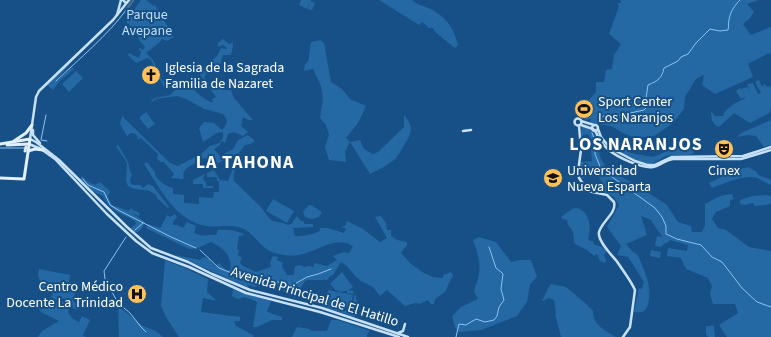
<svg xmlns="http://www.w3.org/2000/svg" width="771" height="337" font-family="'Source Sans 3',sans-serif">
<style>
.green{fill:#2468a4}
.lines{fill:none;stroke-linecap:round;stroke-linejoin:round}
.stream{stroke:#8dc3f1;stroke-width:1}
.river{stroke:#3f6a92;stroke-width:3}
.secondary{stroke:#c8e1fa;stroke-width:2.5}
.primary{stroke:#e2efff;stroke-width:3}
.labels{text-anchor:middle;stroke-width:4;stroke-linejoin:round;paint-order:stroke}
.park-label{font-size:14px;fill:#c0dffa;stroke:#165086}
.poi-label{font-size:14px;fill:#fff;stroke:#165086;text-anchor:start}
.street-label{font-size:14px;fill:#fff;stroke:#165086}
.district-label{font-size:18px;font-weight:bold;letter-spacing:1px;fill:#fff;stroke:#165086}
</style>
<rect width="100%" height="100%" fill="#165086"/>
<g class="green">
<path d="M141,0H146L154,6L155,5L174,37L167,41L162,39L160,42L146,53L153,60L162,80L166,83H174L181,82L189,83C195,91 201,98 211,102H213L212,99L216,97L199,73L217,56L221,48L227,49L226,47L223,45L218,47V43L223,39L229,44L232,43V39L233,46L231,55H223L220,65L218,67H212L204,77L209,83H213L217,88L225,87V90H231L234,98L253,120H248L243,117L241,126L248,132L243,136L234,132L228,134L225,143L222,141L220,143V145L214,149L220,156L233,149L238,140L248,135L255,141L251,144L245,145L239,153L210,167L206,158L199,159L200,161C191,166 181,168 184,179H182L171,178L174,174L164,162H161L157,159L158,154L141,138L138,139C138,135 135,133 131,133L127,136L120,124L122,116L170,163L178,166L201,154L210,146L219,143L223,138V132L217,133L203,142L199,128L204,122L214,123L222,130C227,125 229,120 223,114L204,109L186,99L177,96L156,99L152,102L151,101L155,98L170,95L175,90L169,87L164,88L151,60L148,58L136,63L128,55L129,53L139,58L141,52L139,49V48L143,50L145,47L139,40L136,31L126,22Z"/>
<path d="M301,0H311L310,1L315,3L312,10L308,9L310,2L307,9L299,5Z"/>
<path d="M379,0H412C416,4 421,5 426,7C444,15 453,25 458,45L455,48L435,32L433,28H429L422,22L419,25Z"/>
<path d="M620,0H759L747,4L754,12L750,18L743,24L751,35L771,27V55L769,53L748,64L753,77L715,94L702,85L704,75L696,79L685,97L684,109L672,124L654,136L636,138L625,134L611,126L592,123L590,122L591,119L585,120L579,113L578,103L588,101L596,92V82H604L606,70L612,69L614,55L621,44L609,34L619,6L617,3H621Z"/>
<path d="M320,40L324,43L331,82L342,89L350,99L366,106L358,123L346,138L350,142L360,140L364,149L373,154L378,152L404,127V115C416,128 410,136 402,149C400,152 398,156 395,159C387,166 378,170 370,174L350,142L345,152L346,162L329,160L325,147L329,135L326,125L320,118L323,99L321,86L313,69L304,71L305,64L308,62L311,42Z"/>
<path d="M68,64L69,65L56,80L57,81L72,67L74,69L59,82L53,90L47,85Z"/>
<path d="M76,71L83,78L69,92L62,84Z"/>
<path d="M759,80L762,87L764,84L768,87L771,86V110L769,113L750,123L734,113L719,127C712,125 711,118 711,111L715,116H723C725,108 737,102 744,99L745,97L741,99L736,91L740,88L745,97L741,89L747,87L750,93L747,84L753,83L758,94L761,93L755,82Z"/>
<path d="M146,112L155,124L148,129L140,119V117Z"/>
<path d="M771,120V145L764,147L756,136L748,135L737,137L741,133Z"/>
<path d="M582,126L592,131L601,144C598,153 599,157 605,165L604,167L638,186L667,205L678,222L691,226L692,232H702L705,225V204L720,196L732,194L734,199L730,200V206L716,212L712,219L718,228L726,230L749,247L771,251V337H727L719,325L738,313L735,304H713L710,294L712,286L708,278L686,269L681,258L667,256L668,248L687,251L688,245L670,240L667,243H665L661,247L655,246L657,236L663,237L658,231L651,220L641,216L647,235L626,244L633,252L638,255C644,271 653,286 648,304C646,312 642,313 634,312L639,288L642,289L644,282L628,257L617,255L621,246L607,227L619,205L614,197L603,191L604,187L597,173L588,177L587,176L582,179L579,174L580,162L592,161L590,139L588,134L581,136Z"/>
<path d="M611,142L631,153L653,157L677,147L696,146L694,153C687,157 678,154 670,155C662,156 657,163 650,164C640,165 619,151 610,146Z"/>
<path d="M118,145L128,162L130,171L132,175L130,180L131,184L134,185H140L143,188L148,184L153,186L169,207L168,208L157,198L156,195C145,186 138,193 128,186L126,181L127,163L116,146Z"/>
<path d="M239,158C238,167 232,172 234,181L261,207L269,218L273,221L283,223L288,225L291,224L297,216L300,220L304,222V224H313V227L293,228L295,236C305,236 311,235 320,231V228H328L344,233L346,229L342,227L345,226L347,221L363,229L380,242L387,238L375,217L381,216L386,223L387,230H391V236L397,240L407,242V245L401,253L411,264L424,273L433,277L443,278V275L451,272L453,275L445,292L435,299L434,304H431L428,300L420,304L415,303L405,306L387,290L380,296L373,287L361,281L355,276L347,266L341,262L333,275L330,276L327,280H308L305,281L295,298C283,291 269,279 254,287L250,285L247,287L175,255L200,260L203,257L209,259L215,266L219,263L227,271L231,269C230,253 224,249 211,242L198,248L189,249L146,228L148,224L160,228L161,227L167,215L170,217L175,214L177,217L173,222V225H177L183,228L187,222L196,226L194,233C205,238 208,234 216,235L218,230C228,229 237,230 246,235L239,236L237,249L239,250L238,256L242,257L240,263L243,266L256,272L271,267L270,262L273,256L278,257L277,260L283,263L282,267L287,275H294L295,266L301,265L304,267L309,266L314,267V263L327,266L337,260L333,256L343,252L349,253L353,246C334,235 318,252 299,255C289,257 271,254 264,247C258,242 252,234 246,230C233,223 220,228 207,226C176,222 159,187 144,164L147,162L155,172V175C160,182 165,186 173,188V194L184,195V203L199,204V197L213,198L214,192H218L219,191V181H217V177H207V173L214,170L220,180L228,181L234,166V160Z"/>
<path d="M748,167L757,172L758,175L771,180V185C765,183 762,180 757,178C745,174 724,184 712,188L709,183L733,171Z"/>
<path d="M205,174L203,180L206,182V186H213V188H203V184H193V180Z"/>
<path d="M82,176L88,182L95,185L100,182L110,191L108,197L112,205L129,211L131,208L133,210V212L134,210L140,213L139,216L132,213L145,222L142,228L138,232H134L131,228L136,224L135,221C117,211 114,214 102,195C95,195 85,184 80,179Z"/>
<path d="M766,195L771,196V204L755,206L753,203L745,205L740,204V200L752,196Z"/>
<path d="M273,199L294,211L287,223L266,211Z"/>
<path d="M309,205H311L322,212L319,217L312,219L305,217L303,212Z"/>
<path d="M576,208C591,211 591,228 588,240L594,242L593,244L602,247L607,251L604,255L606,260L605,263L600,261L597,254L594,256L587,250L575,244C572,235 576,233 568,225L567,220L563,219L561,217L572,209Z"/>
<path d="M479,237L496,242L511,262L519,260H531L537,277L530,284L527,302L517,316L481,330L459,332L455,327L452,316L461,307L478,299L474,291C482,269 481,262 473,240Z"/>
<path d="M651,250L661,252L660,258L650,256Z"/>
<path d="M165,260L189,270L208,279L207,292L217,301L203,298L201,312L240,317V321H234L236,326L253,335V337H179L166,317L161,306Z"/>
<path d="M39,269L70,275L69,284L75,293L73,301L79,307L77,310L70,306L68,312L72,318L79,322L82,316L90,320L83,335L85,337H38L42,331L59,321L41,312L37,304L38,302C46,299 54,305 62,301L65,303L72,302L61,298L60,301L51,298L53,293L45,289L43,292L38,275Z"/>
<path d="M342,272L353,287L348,290L354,291L353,294L347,293V290C339,294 335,290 330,284Z"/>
<path d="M551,284L566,287L585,303L593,311C593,326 605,330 616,337H561L555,314L556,313L554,300L549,298L543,301L542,300C547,294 547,288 551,284Z"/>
<path d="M233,289L271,301L267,311L270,313L282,317V320H272L257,327H253L257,302L244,297L238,299L232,296Z"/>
<path d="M328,290L353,295L350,309L343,307L344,310L351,312L355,293C357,301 359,310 355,317L322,306L323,303L325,304Z"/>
<path d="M118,306L143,326L156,331L163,337H119Z"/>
<path d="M331,320H338L370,331L367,334V337H292L297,327L309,329L312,331H327Z"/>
<path d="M711,325L714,326L715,337H708L706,334V326H711Z"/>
</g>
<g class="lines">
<g class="stream">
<path d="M56,81C80,58 107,36 127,9"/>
<path d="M46,115L41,140L47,141"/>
<path d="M598,118L607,115L616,116L644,110L646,108L645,104L648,85C658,81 662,78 664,68L678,61L681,57L688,54L696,43L710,29L720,31L728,30C729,26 728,24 729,20C730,12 735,5 740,0"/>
<path d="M592,133L595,140V154L601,169L655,208L662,217L666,226V234L677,239L701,245L712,257L722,262L742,288L757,302L771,307"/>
<path d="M0,148H24"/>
<path d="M83,179L88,185L104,192L110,205L120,211L171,237L196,248"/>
<path d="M135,230L143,223"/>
<path d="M126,237L104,271L105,279L118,303L130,313L141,327L146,332"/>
<path d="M200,250L219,268L234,274L246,278L267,280L293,285L307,277L318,274L331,269"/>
<path d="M456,337L459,324L466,325L476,319L485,322L494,320L497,316L499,307L504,300L501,289L503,274L501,272L496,268L489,247"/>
</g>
<path class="river" d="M127,9L133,0"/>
<g class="secondary">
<path d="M123,0L126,3"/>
<path d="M129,0L113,20L39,91L36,97L30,139L36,142L59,160L127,227L151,248L188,262L212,274L250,290L322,308L408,337"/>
<path d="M117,15L121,0"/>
<circle cx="578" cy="122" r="3.5"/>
<path d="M581,121L594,125"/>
<path d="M581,125L593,129"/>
<circle cx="595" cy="128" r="3"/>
<path d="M579,126L581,150L578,172L579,178L588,191L607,195L614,202C617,213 602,221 599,232C597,241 613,256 618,263C624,272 631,281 635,290L630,327L623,337"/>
<path d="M598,129L601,137L610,148L635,161L647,165H655L672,157L743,156L771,147"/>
<path d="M33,130V135L40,143"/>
<path d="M595,130C598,138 603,145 609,150C617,157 642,169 653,167C660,166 665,160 673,159H741L771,150"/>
<path d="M463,131L471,130"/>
<path d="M29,144L41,149L55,159L107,214L136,241L152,253L189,267L246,293L320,312L399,337"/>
<path d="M398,333L403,331L405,324"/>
</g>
<g class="primary">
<path d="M14,141L26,133L32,125"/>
<path d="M0,144L30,139L24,179L0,178"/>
<path d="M7,145L29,144"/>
<path d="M25,151L26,147"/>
<path d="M28,151L35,149L43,150"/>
</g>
</g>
<defs>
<symbol id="church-disc" viewBox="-11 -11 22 22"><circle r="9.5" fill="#ffc158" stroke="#165086"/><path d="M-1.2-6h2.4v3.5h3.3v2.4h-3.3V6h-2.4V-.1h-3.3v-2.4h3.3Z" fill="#111"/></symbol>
<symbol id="stadium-disc" viewBox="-11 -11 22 22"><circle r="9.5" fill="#ffc158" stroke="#165086"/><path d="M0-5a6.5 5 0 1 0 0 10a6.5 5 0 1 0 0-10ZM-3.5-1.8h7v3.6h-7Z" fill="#111"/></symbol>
<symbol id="theatre-disc" viewBox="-11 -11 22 22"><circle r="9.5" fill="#ffc158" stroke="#165086"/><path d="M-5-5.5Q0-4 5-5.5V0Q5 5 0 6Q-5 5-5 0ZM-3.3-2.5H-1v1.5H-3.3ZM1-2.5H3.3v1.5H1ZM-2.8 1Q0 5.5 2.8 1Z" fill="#111"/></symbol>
<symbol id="university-disc" viewBox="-11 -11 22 22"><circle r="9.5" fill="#ffc158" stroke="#165086"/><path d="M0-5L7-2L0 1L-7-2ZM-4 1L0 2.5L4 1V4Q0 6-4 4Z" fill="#111"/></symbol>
<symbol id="hospital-disc" viewBox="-11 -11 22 22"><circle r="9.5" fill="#ffc158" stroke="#165086"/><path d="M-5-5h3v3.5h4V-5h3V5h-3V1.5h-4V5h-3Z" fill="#111"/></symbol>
</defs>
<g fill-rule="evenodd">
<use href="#church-disc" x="140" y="64" width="22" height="22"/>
<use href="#stadium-disc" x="573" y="98" width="22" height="22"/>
<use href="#theatre-disc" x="713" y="138" width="22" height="22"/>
<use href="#university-disc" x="542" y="167" width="22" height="22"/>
<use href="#hospital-disc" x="126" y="283" width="22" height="22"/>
</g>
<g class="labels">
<g class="park-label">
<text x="147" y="19">Parque<tspan x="147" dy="16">Avepane</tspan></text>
</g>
<g class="poi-label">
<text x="165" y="72">Iglesia de la Sagrada<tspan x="165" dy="16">Familia de Nazaret</tspan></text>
<text x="598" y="106">Sport Center<tspan x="598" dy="16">Los Naranjos</tspan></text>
<text x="567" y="175">Universidad<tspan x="567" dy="16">Nueva Esparta</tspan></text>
<text x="724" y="175" text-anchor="middle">Cinex</text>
<text x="123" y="291" text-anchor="end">Centro Médico<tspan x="123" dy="16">Docente La Trinidad</tspan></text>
</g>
<g class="street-label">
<text transform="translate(315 296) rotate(17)" y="5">Avenida Principal de El Hatillo</text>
</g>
<g class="district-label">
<text x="636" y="150">LOS NARANJOS</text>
<text x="245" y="168">LA TAHONA</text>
</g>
</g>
</svg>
